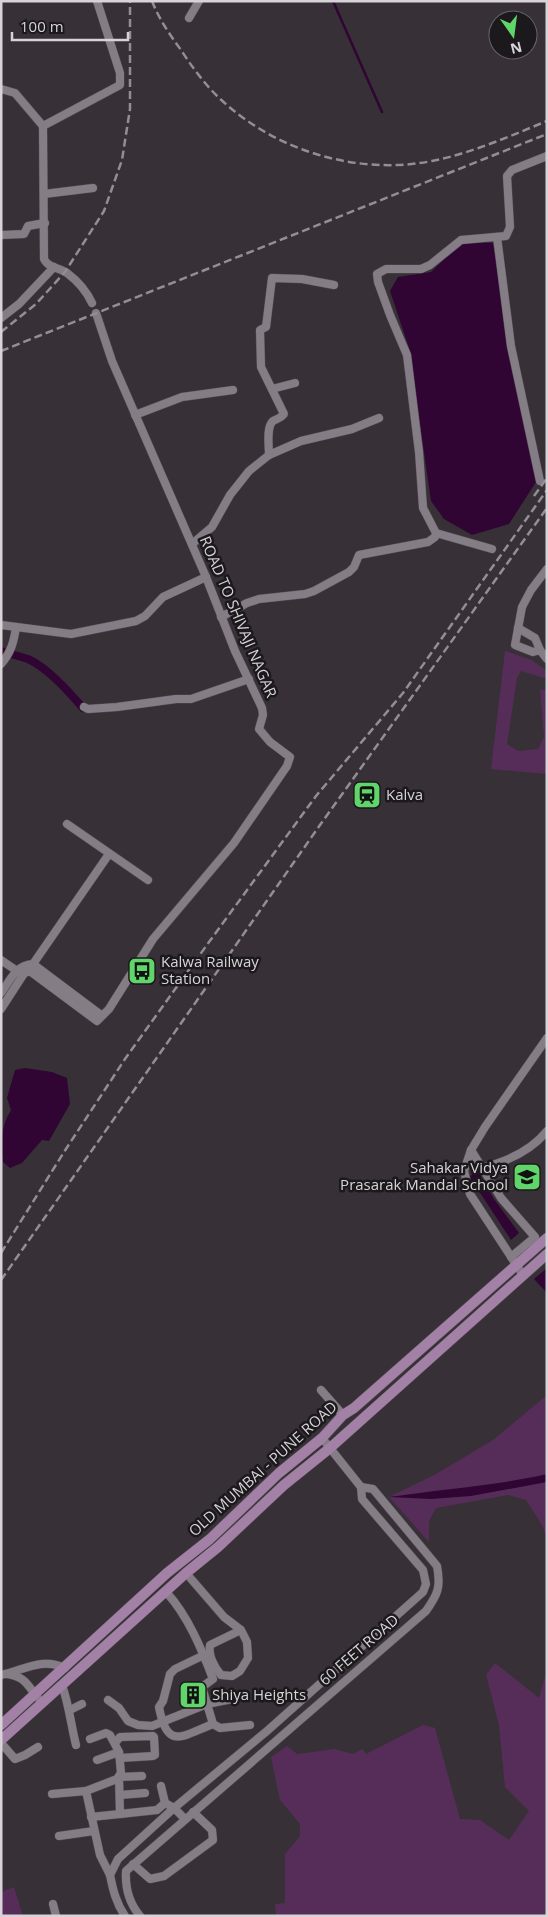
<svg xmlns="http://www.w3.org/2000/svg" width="548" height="1917" font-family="'Open Sans',sans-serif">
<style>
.green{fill:#562d58}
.water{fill:#300533}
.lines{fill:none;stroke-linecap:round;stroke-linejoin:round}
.stream{stroke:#300533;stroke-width:2.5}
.canal{stroke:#300533;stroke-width:8}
.minor-casing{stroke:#524c52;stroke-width:9}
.major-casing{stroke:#524c52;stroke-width:11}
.minor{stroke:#857d86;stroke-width:8}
.major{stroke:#a380a5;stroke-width:10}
.rail{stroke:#938e93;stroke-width:2.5;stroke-dasharray:8 4;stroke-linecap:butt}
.labels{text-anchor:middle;stroke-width:5;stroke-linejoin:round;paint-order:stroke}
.street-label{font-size:15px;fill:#d7d3d7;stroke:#1c191c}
.poi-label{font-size:15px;fill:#d7d3d7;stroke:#1c191c;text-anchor:start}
</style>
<rect width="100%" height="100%" fill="#373037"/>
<g class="green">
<path d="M505,651L532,660L547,671V677L544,678L521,671L517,678L507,744L518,751L538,749L544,737L540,690H547V774L491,769Z"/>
<path d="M547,1395V1539L542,1525L526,1500L508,1495L436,1508L429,1521V1542L389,1497L436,1474L493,1440Z"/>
<path d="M547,1658V1916H276L275,1904L285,1903V1854L300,1836V1824L280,1800L271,1757L287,1746L297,1754L335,1749L353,1754L363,1749L366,1754L423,1725L435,1728L460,1819L480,1820L509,1840L529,1811L505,1787L499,1725L486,1675L495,1663L539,1698L546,1673L545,1663Z"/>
<path d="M14,1887L23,1916H1V1892Z"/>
</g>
<g class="water">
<path d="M463,241L493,243L536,482L509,524L472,535L444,519L431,501L409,348L390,291L398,277L431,272Z"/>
<path d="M25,1068L52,1072L67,1078L70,1104L49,1141L42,1140L22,1163L10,1168L3,1162C0,1143 1,1126 11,1110L7,1098L15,1070Z"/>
<path d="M479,1173L494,1199L519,1233L511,1240L469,1176Z"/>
<path d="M547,1268V1293L534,1279Z"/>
<path d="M547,1474V1482L471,1496L431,1499L389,1497C442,1489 495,1486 547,1474Z"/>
</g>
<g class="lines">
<path class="stream" d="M333,1L382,112"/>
<path class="canal" d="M1,651C10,654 19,656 28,659C48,668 69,692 83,708"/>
<defs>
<g id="minor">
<path d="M189,18L199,1"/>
<path d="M1,89L15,93L43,126"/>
<path d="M44,194L93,188"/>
<path d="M1,235L24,234L28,226L45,223"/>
<path d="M497,237L511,346L540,481"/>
<path d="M92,303C86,290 79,282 67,273C60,268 48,268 44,259L43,126L120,85V73L97,1"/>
<path d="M1,318L19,304L54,267"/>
<path d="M272,389L295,383"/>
<path d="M135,415L182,397L233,390"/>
<path d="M269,455C269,446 266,427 273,421C278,418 280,419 284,414L261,367L260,330L266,327L272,278L302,279L334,285"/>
<path d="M436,533L492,549"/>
<path d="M192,544L212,527L230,495L249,471L269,455L301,441L352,429L379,418"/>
<path d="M547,569L531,590L522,607L515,645L533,652L540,650L547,659"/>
<path d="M221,617L247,603L259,599L305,594L314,591L349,572L354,567L359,555L428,542L435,537L436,533L423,508L419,452L407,355L390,315L378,282L377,274L386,269H421L430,265L461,240L506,236L510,227L507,176L512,170L547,156"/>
<path d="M1,625L71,634L136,621L145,616L163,597L206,577"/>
<path d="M518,628L535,638L540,650"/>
<path d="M1,664C11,653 14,641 16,627"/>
<path d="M84,707L88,709L117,707L176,699H191L249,679"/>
<path d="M67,824L148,880"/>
<path d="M1,960L20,973"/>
<path d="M31,972L33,964L109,854"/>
<path d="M1,993C11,979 16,965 33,964L101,1015"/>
<path d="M1,1009L23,975L26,972H31L97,1021L109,1009L153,939L234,843L287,766L290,757L270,742L259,729L263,715L262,708L235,651L206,577L112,361L96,313"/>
<path d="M471,1150L501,1198L535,1237L511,1257"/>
<path d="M481,1168C506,1162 530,1152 547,1131"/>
<path d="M523,1275L470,1194L464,1171L471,1150L485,1127L547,1038"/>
<path d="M321,1390L343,1415"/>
<path d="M186,1573L224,1617L241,1630L247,1642L248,1658L240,1671L232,1676L221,1675C214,1667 208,1655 210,1645L241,1630"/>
<path d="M167,1593C188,1616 202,1650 213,1679L202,1687L213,1724L220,1728L250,1725"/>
<path d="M202,1656L175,1669L170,1674L163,1701L159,1707C167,1751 182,1736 213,1724"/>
<path d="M7,1674C26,1677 27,1685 38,1698"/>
<path d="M1,1675C24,1670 42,1657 65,1668"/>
<path d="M62,1685C69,1705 71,1725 76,1745"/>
<path d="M108,1700L119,1708L128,1721L138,1725L152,1726L207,1704L237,1698"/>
<path d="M70,1710L82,1704"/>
<path d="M1,1743L15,1759L25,1755L38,1747"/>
<path d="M115,1743L120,1737L153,1736L154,1737L155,1755L153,1756L120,1758"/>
<path d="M97,1760L119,1752"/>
<path d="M161,1786L165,1803L174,1808L185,1819"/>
<path d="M86,1791L117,1779L121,1773L119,1752L110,1735L106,1733L90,1739"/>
<path d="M52,1794L86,1791L100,1855L110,1875"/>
<path d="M120,1795L145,1793"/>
<path d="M120,1814L157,1810L165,1803"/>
<path d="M91,1817L120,1814L119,1777L142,1776"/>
<path d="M59,1836L94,1831"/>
<path d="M133,1864L150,1879L164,1876L213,1840L212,1830L193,1812"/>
<path d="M53,1904L56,1916"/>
<path d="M125,1916C116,1903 113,1890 110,1875L118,1859L174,1808L267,1731L423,1592L426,1584L423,1570L362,1499L361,1487L322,1438"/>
<path d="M140,1916C129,1903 125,1888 126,1871L426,1611C438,1594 441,1587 437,1566L373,1489L361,1487"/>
</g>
<g id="major">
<path d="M1,1725L167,1573L210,1539L279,1473L322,1438L343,1415L354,1408L547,1238"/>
<path d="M1,1740L186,1573L218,1547L284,1485L330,1448L547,1254"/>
</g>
</defs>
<use href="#minor" class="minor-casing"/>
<use href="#major" class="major-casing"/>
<use href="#minor" class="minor"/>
<use href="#major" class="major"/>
<g class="rail">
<path d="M152,1C159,19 170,35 181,50C194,70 209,90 227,105C282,153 361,175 432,161C472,153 510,136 547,121"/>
<path d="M1,332L36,304L65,272L104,211L122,160L130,109V1"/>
<path d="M1,351L547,134"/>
<path d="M534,496L547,478"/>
<path d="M1,1253L64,1152L125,1059L209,942L316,796L403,693L547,490"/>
<path d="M1,1280L320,825L547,508"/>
</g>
</g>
<defs>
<symbol id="station-square" viewBox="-11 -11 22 22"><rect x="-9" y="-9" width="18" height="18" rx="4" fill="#60d56a" stroke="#1c191c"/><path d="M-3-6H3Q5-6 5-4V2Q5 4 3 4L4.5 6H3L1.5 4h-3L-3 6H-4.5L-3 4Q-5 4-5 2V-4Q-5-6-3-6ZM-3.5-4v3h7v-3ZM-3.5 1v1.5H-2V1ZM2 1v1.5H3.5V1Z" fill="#111"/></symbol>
<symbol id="bus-square" viewBox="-11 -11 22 22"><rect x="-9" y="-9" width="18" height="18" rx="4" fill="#60d56a" stroke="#1c191c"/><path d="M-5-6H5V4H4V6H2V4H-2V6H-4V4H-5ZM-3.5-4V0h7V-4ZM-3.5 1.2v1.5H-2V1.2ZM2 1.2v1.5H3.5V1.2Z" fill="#111"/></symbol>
<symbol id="school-square" viewBox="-11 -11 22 22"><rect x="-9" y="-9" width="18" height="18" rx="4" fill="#60d56a" stroke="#1c191c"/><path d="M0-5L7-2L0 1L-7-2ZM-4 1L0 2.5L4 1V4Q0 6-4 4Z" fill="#111"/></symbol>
<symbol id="building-square" viewBox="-11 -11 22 22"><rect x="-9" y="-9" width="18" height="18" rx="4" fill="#60d56a" stroke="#1c191c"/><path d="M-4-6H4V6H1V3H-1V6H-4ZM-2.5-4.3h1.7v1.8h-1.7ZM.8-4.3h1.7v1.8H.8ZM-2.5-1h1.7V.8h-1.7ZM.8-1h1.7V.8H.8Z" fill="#111"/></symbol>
</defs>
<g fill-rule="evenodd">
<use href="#station-square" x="351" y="779" width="32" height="32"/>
<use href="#bus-square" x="126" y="955" width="32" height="32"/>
<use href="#school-square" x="511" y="1161" width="32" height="32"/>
<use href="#building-square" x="177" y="1679" width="32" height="32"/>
</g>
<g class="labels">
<g class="street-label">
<text transform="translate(238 617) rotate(67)" y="5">ROAD TO SHIVAJI NAGAR</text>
<text transform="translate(263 1469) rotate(-42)" y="5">OLD MUMBAI - PUNE ROAD</text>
<text transform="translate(359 1650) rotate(-41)" y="5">60 FEET ROAD</text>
</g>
<g class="poi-label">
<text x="386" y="800">Kalva</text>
<text x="161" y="967">Kalwa Railway<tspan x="161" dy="17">Station</tspan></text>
<text x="508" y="1173" text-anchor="end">Sahakar Vidya<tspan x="508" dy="17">Prasarak Mandal School</tspan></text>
<text x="212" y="1700">Shiya Heights</text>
</g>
</g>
<rect width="548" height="1917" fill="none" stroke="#d7d3d7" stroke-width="5"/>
<g transform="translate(513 35) rotate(166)"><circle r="24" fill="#1c191c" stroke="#676367"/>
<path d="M0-4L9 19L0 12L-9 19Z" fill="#60d56a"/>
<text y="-8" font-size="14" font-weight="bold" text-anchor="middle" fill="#d7d3d7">N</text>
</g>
<path d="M12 32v8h116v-8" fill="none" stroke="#d7d3d7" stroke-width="2.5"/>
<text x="20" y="32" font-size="15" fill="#d7d3d7" stroke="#1c191c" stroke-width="4" paint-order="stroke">100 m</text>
</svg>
